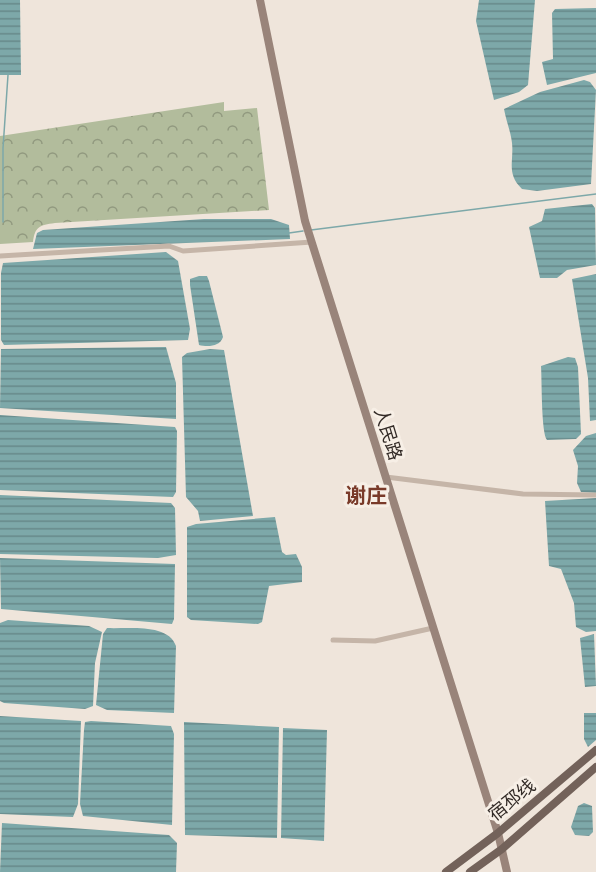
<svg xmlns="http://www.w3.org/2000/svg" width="596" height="872" font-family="'Nunito Sans','Noto Sans SC',sans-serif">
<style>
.forest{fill:url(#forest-crowns)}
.water{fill:url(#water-rules)}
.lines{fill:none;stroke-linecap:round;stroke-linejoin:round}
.stream{stroke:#7da8a9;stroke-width:1.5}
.street{stroke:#c5b5a8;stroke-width:5}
.secondary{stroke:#99847a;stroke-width:8}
.primary{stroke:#73625a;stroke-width:8}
.labels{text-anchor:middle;stroke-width:6;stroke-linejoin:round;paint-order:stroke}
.street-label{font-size:18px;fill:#332b27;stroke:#f7efe6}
.quarter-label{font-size:21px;font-weight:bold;fill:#793a29;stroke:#f7efe6}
</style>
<defs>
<pattern id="forest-crowns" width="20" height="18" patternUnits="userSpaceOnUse" patternTransform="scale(1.5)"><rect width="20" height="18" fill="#b2bc9c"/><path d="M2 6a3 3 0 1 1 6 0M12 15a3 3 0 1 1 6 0" fill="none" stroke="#91997f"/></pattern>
<pattern id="water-rules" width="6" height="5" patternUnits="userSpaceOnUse" patternTransform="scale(1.5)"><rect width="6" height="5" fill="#7da8a9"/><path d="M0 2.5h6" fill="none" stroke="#67898a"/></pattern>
</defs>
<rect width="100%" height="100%" fill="#efe5db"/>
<path class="forest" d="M224,102V111L257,108L269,210L55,223C39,225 35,227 33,242L0,244V136Z"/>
<g class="water">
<path d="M0,0H20L21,75H0Z"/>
<path d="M479,0H535L528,85L519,92L494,100L476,21Z"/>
<path d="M596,8V73L547,85L542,62L553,59L552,13L555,9Z"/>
<path d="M584,80L590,82L596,90L591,184L537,191L522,189C506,174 514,161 512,143C511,133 506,120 504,109L540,92Z"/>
<path d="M592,204L595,208L596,265L567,270L557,278H540L529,227L542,221L545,209Z"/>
<path d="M204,219H271L289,225L290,239L33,249L37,233L43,230Z"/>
<path d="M166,252L178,261L190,329L188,340L4,345L1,340V273L3,263Z"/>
<path d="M596,274V420L590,421L588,378L572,279Z"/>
<path d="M199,276H207L209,281L223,337C220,347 207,347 199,345L190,285V279Z"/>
<path d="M166,347L176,383V419L0,408L1,349Z"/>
<path d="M210,349L224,350L253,516L200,521L198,511L186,497L182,357L187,353Z"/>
<path d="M568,357L575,358L578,367L581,434L576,439L547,440C541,433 542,380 541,366Z"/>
<path d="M0,415L175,427L177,431L176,492L173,497L0,490Z"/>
<path d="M596,433V493L581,492L577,483L578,466L573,450L586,436Z"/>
<path d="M0,495L171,503L175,508L176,555L158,558L0,554Z"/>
<path d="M596,498V631L586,632L576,627L574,603L561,569L549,566L545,501Z"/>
<path d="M275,517L282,552L286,555L296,554L302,567V582L269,586L262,622L258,624L191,620L187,617V527L196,524Z"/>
<path d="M0,558L175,564L174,619L172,624L1,609Z"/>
<path d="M8,620L89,626L102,632L95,663L93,706L85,709L4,703L0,701V623Z"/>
<path d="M107,628C129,629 168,623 176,646L174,713L107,710L96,705L103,634Z"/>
<path d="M594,634L596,686L585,687L580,638Z"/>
<path d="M584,713H596V740L588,747L584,739Z"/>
<path d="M0,716L81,721L78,804L73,817L0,814Z"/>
<path d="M91,721L171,726L174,734L172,825L83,816L80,804L84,730L85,722Z"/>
<path d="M184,722L279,727L277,838L185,835Z"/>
<path d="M283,728L327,730L324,841L281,838Z"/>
<path d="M584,803L592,806L593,832L589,836L575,835L571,827L578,806Z"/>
<path d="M2,823L169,835L177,843L176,872H0Z"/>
</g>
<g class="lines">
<g class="stream">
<path d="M3,222V148L8,75"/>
<path d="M311,230L596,194"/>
<path d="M289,233L303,231"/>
</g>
<g class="street">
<path d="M0,256L169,246L183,251L312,242"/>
<path d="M386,477L523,494L596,495"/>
<path d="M333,640L375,641L433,628"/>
</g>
<path class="secondary" d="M260,0L305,221L498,833L507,872"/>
<g class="primary">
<path d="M446,872L498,833L596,750"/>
<path d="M470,872L502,849L596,767"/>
</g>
</g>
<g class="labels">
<g class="street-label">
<text transform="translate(388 434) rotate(73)" y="6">人民路</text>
<text transform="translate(512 800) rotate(-39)" y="6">宿邳线</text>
</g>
<g class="quarter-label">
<text x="366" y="503">谢庄</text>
</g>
</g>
</svg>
